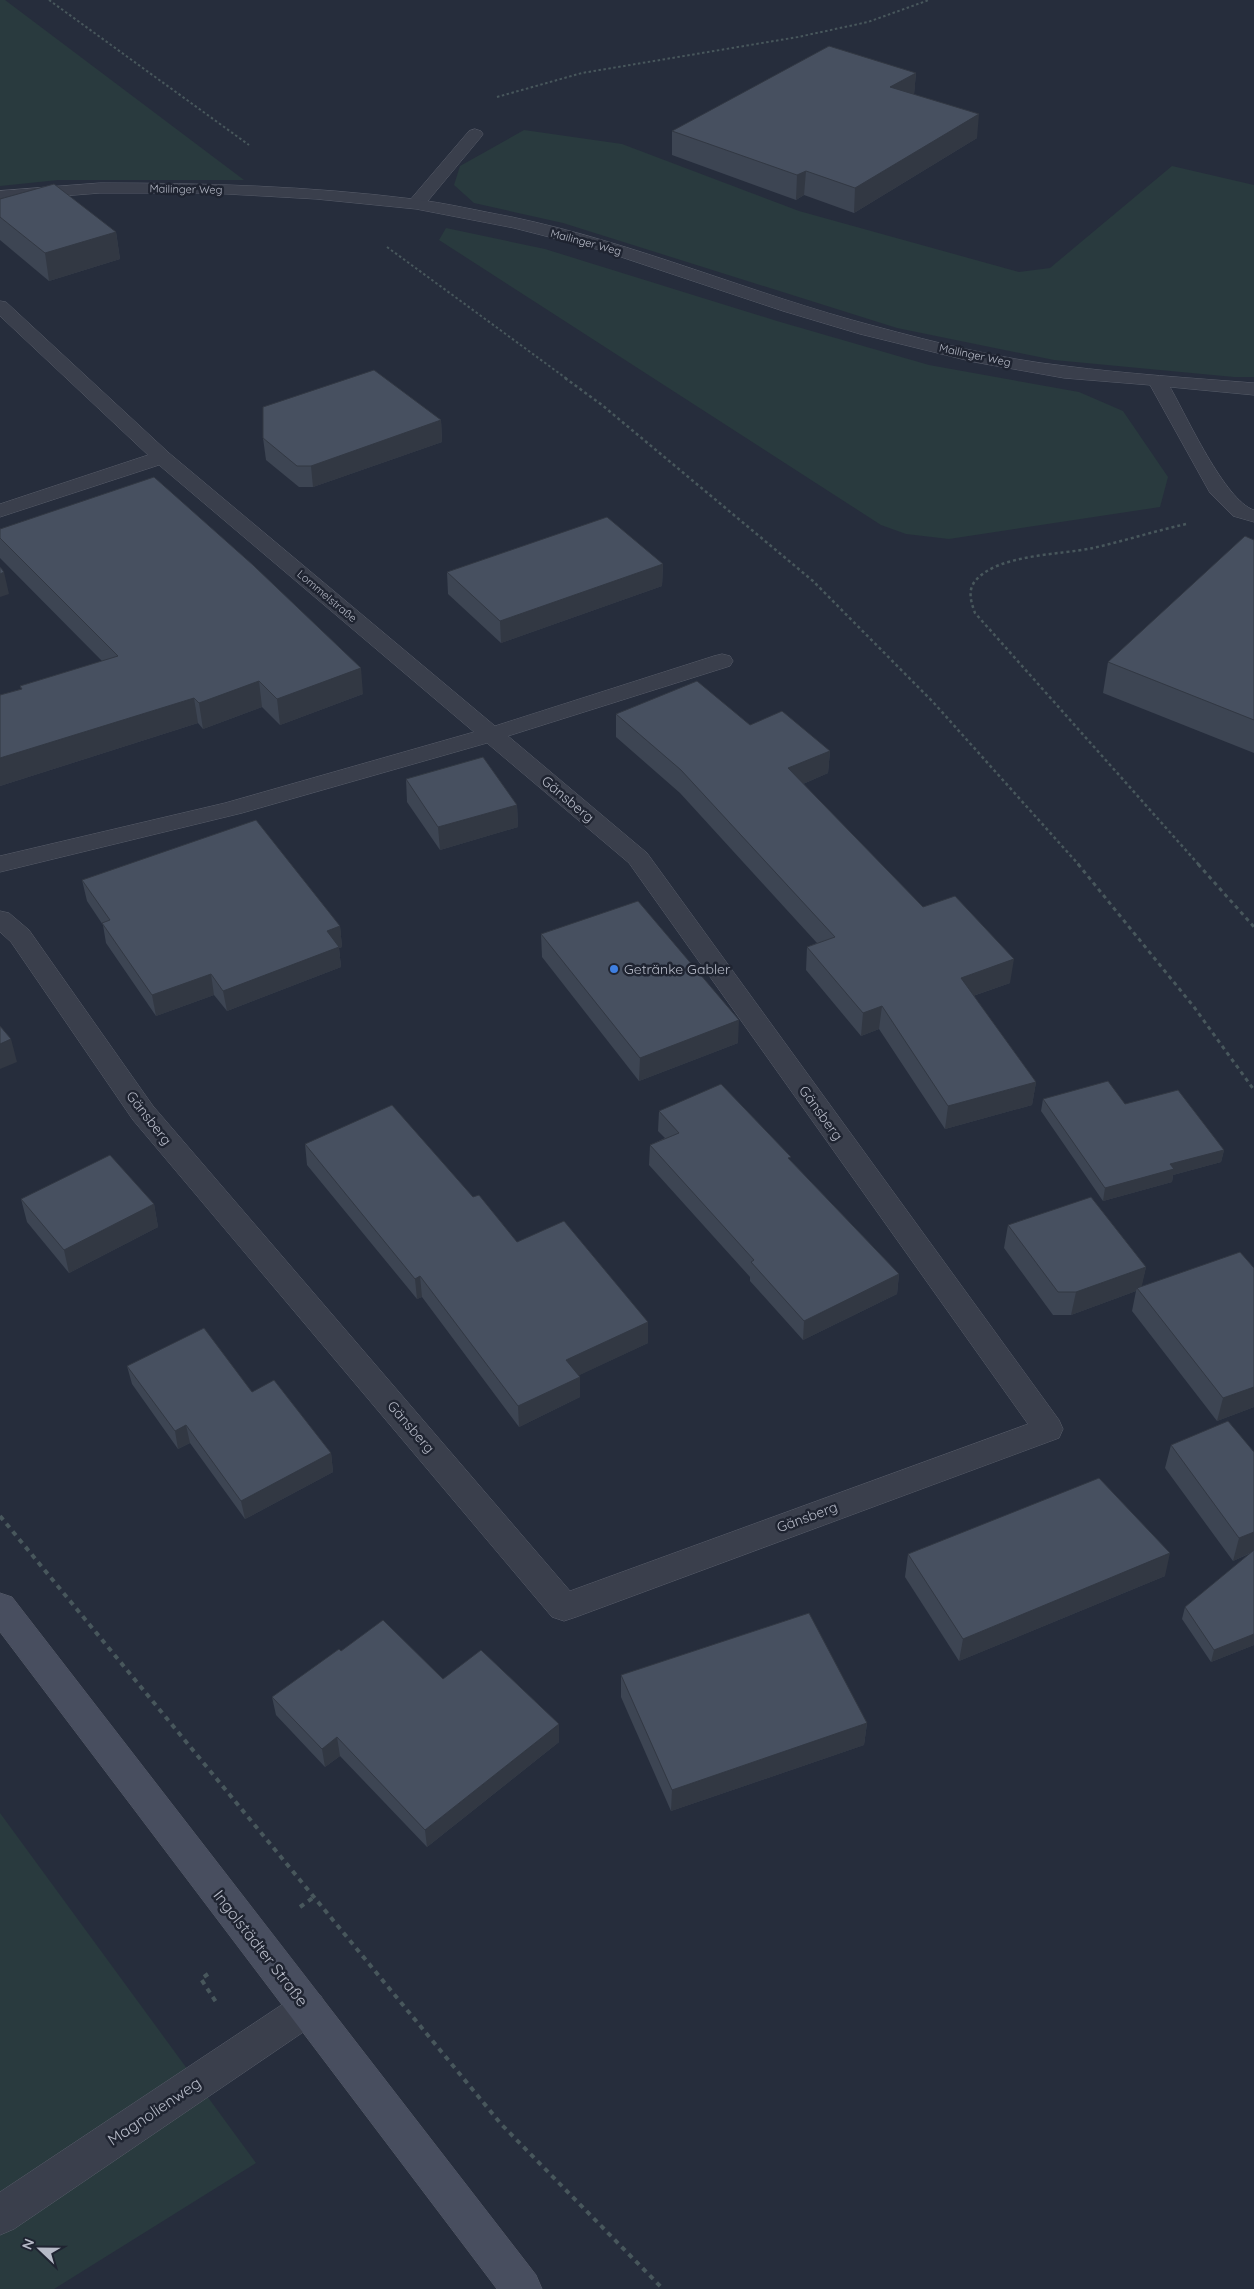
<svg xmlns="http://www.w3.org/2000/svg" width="1254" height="2289" font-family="Quicksand,sans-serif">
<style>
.green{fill:#293a3e}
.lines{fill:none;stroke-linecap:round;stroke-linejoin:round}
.service-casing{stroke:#585d6a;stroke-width:1}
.minor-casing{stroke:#585d6a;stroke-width:1}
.secondary-casing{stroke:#585d6a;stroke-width:1}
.path-far3{stroke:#48575c;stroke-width:2;stroke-dasharray:2.5 2.5;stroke-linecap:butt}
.path-far2{stroke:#48575c;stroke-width:2.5;stroke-dasharray:3 3;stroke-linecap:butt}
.path-far1{stroke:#48575c;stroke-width:3;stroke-dasharray:4 4;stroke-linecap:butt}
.path{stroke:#48575c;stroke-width:4;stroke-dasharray:5 5;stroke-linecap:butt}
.service{fill:#3a3f4c;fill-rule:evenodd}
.minor{fill:#3a3f4c;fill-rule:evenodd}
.secondary{fill:#484e5f;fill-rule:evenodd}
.wall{fill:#3d4553}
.shaded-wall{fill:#323843}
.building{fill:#475060;stroke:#323843}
.shop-dot{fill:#3f7fe0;stroke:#1f2431;stroke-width:2}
.labels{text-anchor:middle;stroke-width:5;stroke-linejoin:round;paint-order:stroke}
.far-street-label{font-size:11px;fill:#b6bac7;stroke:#1f2431}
.street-label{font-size:14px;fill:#b6bac7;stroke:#1f2431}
.poi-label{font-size:14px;fill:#b6bac7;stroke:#1f2431;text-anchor:start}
.near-street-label{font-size:16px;fill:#b6bac7;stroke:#1f2431}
</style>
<rect width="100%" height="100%" fill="#262d3c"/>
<g class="green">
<path d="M0,0H5L244,180H58L0,186Z"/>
<path d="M524,130L622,144L799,211L1019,272L1050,268L1172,166L1254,185V377H1234L1054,360L897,328L563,223L474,203L454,185L460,166Z"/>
<path d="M446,228L545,249L777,321L929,365L1079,392L1123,411L1168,477L1160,507L949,539L906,534L881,525L439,240Z"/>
<path d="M0,1813L256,2163L54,2289H0Z"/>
</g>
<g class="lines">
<defs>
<path id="service" d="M475,129L481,131L483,134L481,137L422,208H410L407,204L410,200L469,131Z"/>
<g id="minor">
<path d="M100,183C205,183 309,186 413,199C446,203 479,211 512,217C636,243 752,294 874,326C937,343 1001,359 1065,366C1128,374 1191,378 1254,383V395L1170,387C1186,415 1225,501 1254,510V522L1233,516L1210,493L1150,385L1064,378L974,362L860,334L783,311L600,250L514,228L416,209L316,199L209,193H100L0,201V191Z"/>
<path d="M0,301L6,302L169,453L495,726L714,656L722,654L730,656L733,661L730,666L508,736L647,853L1059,1420L1063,1429L1059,1438L576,1617L564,1621L552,1617L133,1120L11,942L0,932V911L9,913L29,930L153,1106L570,1591L1028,1424L629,863L487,743L242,813L0,872V856L225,803L474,732L159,465L0,517V504L148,455L0,316Z"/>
<path d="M308,1990L321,1996L327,2008L321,2020L14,2229L0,2235V2192L295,1996Z"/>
</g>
<path id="secondary" d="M0,1593L12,1597L536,2275L542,2289H497L0,1632Z"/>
</defs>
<use href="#service" class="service-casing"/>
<use href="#minor" class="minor-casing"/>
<use href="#secondary" class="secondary-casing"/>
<g class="path-far3">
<path d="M49,0L249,145"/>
<path d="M497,97L582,73L798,37L868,22L929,0"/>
<path d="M387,247L567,379"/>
</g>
<g class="path-far2">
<path d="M565,378L602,405L813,581L933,702L1079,865"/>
<path d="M1186,524C1155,531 1124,541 1093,548C1060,555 999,554 976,580C967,590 971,602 975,613L1199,865"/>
</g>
<g class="path-far1">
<path d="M1078,864L1194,1007L1254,1090"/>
<path d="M1198,864L1254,927"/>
</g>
<g class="path">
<path d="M0,1516L501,2124L663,2289"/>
<path d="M300,1907L314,1897"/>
<path d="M208,1974L201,1979L216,2002"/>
</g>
<use href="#service" class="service"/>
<use href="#minor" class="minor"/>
<use href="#secondary" class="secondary"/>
</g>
<g class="wall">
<path d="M916,73L914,94L977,138L854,213L804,195L796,200L672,155V131Z"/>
<path d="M0,199L116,232L120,259L49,281L0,240Z"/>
<path d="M441,420L442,442L313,487H299L266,460L263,438Z"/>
<path d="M0,529L363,694L280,725L262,707L203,729L198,723L0,786V695L21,689L20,686L102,661L0,558Z"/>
<path d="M1254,540V753L1103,693L1108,662Z"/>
<path d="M663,564L662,586L501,643L448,594L447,572Z"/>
<path d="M616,714L750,725L830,751L828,773L803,784L923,907L1010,983L973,996L1036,1082L1032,1105L945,1129L879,1029L861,1036L806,970L807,947L817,943L680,793L616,737Z"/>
<path d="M406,779L517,805L518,827L440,850L407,802Z"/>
<path d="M82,880L340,926L342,947L339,948L341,967L227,1011L214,995L156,1016L106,943L103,925L87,901Z"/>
<path d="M541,934L738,1043L639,1081L542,957Z"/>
<path d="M1043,1099L1125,1104L1224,1150L1221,1162L1173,1175L1172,1182L1103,1201L1041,1111Z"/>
<path d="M659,1111L791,1161L899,1274L897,1294L803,1340L750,1281V1277L649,1165L650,1145L665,1138L658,1131Z"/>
<path d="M305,1144L473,1197L517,1242L648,1322V1343L579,1375L580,1377V1397L519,1427L422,1297L417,1299L307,1165Z"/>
<path d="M21,1199L154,1204L158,1227L69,1273L27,1222Z"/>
<path d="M1008,1225L1146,1267L1141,1287L1254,1268V1407L1217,1421L1132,1311L1136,1291L1071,1315H1053L1004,1248Z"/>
<path d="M127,1366L252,1392L331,1453L333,1472L245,1519L190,1443L178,1449L132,1384Z"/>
<path d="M1171,1445L1254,1452V1645L1211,1662L1182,1619L1185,1607L1251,1553L1233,1561L1165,1468Z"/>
<path d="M908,1554L1165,1576L959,1661L905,1577Z"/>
<path d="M341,1651L443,1679L559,1742L427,1847L340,1756L325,1767L276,1715L272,1697Z"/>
<path d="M621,1675L867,1723L864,1745L671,1811L621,1697Z"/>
</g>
<g class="shaded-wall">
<path d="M916,73L914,96L890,87Z"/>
<path d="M979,114L977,138L854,213L855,188Z"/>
<path d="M806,171L804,195L796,200L797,175Z"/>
<path d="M116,232L120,259L49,281L45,253Z"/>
<path d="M441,420L442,442L313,487L311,466Z"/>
<path d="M663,564L662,586L501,643L500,621Z"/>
<path d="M4,572L9,594L0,597V574Z"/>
<path d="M361,668L363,694L280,725L277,699Z"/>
<path d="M259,681L262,707L203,729L199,703Z"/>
<path d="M194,698L198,723L0,786V758Z"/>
<path d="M830,751L828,773L787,791L788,768Z"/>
<path d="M517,805L518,827L440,850L438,827Z"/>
<path d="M340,926L342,947L339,948L341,967L227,1011L223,991L327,931Z"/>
<path d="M1014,959L1010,983L958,1001L961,978Z"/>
<path d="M211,974L214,995L156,1016L152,995Z"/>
<path d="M882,1006L879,1029L861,1036L863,1013Z"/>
<path d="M739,1020L738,1043L639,1081L640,1058Z"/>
<path d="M11,1039L17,1062L0,1069V1044Z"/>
<path d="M1036,1082L1032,1105L945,1129L948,1106Z"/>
<path d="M1224,1150L1221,1162L1173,1175L1172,1182L1103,1201L1105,1188L1170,1164Z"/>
<path d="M154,1204L158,1227L69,1273L64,1250Z"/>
<path d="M1146,1267L1141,1290L1137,1288L1136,1291L1071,1315L1076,1292Z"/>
<path d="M899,1274L897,1294L803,1340L804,1321Z"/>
<path d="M420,1276L422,1297L417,1299L415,1279Z"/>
<path d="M648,1322V1343L567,1381L566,1360Z"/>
<path d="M580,1377V1397L519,1427L518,1406Z"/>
<path d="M1254,1387V1407L1217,1421L1223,1398Z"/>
<path d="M186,1425L190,1443L178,1449L175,1431Z"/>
<path d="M331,1453L333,1472L245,1519L241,1501Z"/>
<path d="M1254,1532V1551L1233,1561L1239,1538Z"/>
<path d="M1170,1553L1165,1576L959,1661L963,1639Z"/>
<path d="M1254,1634V1645L1211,1662L1214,1650Z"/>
<path d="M867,1723L864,1745L671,1811L672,1790Z"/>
<path d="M559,1724V1742L427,1847L425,1830Z"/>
<path d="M337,1737L340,1756L325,1767L322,1749Z"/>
</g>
<g class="building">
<path d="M829,46L916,73L890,87L979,114L855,188L806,171L797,175L672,131Z"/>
<path d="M54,184L116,232L45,253L0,217V199Z"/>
<path d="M374,370L441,420L311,466H297L263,438V407Z"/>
<path d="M154,477L253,565L361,668L277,699L259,681L199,703L194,698L0,758V695L22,689L20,686L118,656L0,538V529Z"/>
<path d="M607,517L663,564L500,621L447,572Z"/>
<path d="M1245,536L1254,540V720L1108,662Z"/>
<path d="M0,567L4,572L0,574Z"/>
<path d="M697,681L750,725L782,711L830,751L788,768L923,907L955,896L1014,959L961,978L1036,1082L948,1106L882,1006L863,1013L807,947L835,937L681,770L616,714Z"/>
<path d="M483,757L517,805L438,827L406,779Z"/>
<path d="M256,820L340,926L327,931L339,947L223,991L211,974L152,995L102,923L110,920L82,880Z"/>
<path d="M638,901L739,1020L640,1058L541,934Z"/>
<path d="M0,1026L11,1039L0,1044Z"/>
<path d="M1108,1081L1125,1104L1178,1090L1224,1150L1170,1164L1174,1169L1105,1188L1043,1099Z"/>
<path d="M721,1084L791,1157L788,1158L899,1274L804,1321L751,1262L754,1260L650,1145L679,1133L659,1111Z"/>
<path d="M392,1105L473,1197L479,1195L517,1242L564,1221L648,1322L566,1360L580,1377L518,1406L420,1276L415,1279L305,1144Z"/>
<path d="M110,1155L154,1204L64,1250L21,1199Z"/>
<path d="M1091,1197L1146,1267L1076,1292H1058L1008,1225Z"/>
<path d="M1240,1252L1254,1268V1387L1223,1398L1137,1288Z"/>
<path d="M204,1328L252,1392L274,1380L331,1453L241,1501L186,1425L175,1431L127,1366Z"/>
<path d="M1228,1421L1254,1452V1532L1239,1538L1171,1445Z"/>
<path d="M1099,1478L1170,1553L963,1639L908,1554Z"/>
<path d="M1254,1550V1634L1214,1650L1185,1607Z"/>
<path d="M809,1613L867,1723L672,1790L621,1675Z"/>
<path d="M383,1620L443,1679L481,1650L559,1724L425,1830L337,1737L322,1749L272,1697L339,1649L341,1651Z"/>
</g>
<circle class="shop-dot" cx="614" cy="969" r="5"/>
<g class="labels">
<g class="far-street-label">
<text transform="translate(186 189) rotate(1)" y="4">Mailinger Weg</text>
<text transform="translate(586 242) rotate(15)" y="4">Mailinger Weg</text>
<text transform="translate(975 355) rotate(12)" y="4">Mailinger Weg</text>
<text transform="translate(327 596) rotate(40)" y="4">Lommelstraße</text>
</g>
<g class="street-label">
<text transform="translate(568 799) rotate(40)" y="5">Gänsberg</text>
<text transform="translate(821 1113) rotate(54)" y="5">Gänsberg</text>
<text transform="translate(149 1118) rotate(52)" y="5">Gänsberg</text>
<text transform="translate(411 1427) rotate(49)" y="5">Gänsberg</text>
<text transform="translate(807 1517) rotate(-20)" y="5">Gänsberg</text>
</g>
<g class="poi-label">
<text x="624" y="974">Getränke Gabler</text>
</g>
<g class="near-street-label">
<text transform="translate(261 1948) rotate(52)" y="6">Ingolstädter Straße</text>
<text transform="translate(154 2111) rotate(-34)" y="6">Magnolienweg</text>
</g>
</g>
<g transform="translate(40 2249) rotate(292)" stroke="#1f2431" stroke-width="4" paint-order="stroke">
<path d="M0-4L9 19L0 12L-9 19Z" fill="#b6bac7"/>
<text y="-8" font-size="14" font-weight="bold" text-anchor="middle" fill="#b6bac7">N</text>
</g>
</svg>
